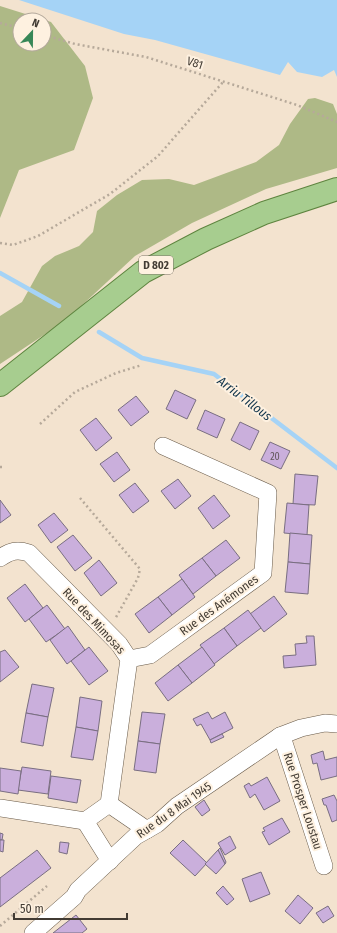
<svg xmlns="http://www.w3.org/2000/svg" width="337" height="933" font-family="'Fira Sans Condensed',sans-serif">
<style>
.forest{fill:#aeb986;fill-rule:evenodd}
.water{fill:#a5d3f6}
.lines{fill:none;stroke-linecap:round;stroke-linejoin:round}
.stream{stroke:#a5d3f6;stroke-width:4.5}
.building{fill:#caafdc;stroke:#796e81}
.minor-casing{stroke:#685a49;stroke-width:18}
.major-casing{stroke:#5e843f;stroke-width:24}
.path{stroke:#b6a99a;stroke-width:2.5;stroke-dasharray:2 3;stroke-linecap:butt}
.minor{stroke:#fff;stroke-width:17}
.major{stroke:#a7cd8f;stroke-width:22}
.labels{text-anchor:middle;stroke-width:4;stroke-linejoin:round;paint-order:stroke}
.number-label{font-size:10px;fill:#64585d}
.shield{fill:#fef1e0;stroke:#7a7267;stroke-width:1}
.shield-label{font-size:11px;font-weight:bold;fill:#423b33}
.street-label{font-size:12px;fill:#423b33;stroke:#fef1e0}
.water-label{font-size:13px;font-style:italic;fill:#0e324a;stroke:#fef1e0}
</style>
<rect width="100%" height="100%" fill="#f3e3cf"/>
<g class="forest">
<path d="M0,6L51,22L85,66L93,98L74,150L19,170L0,218ZM20,20H44V44H20Z"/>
<path d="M315,98L333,104L337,114V168L266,189L192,223L135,256L65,321L0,364V316L22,302L42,266L55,256L79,246L93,232L97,211L117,195L142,180L169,179L194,185L256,162L279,145L290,124L308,99Z"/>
</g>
<path class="water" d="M19,0H337V77L334,70L322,77L297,72L288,62L280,75L155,40L124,34Z"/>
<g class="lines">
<g class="stream">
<path d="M0,273L59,306"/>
<path d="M99,332L142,358L214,374L337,468"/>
</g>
</g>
<g class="building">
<path d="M175,390L196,400L187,419L166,409Z"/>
<path d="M136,396L149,412L131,426L118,410Z"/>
<path d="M205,410L225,419L217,438L197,429Z"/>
<path d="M96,418L112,438L96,451L80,430Z"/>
<path d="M240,422L259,431L250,450L231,440Z"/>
<path d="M270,442L290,451L281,469L261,460Z"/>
<path d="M117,452L130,470L114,482L100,464Z"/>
<path d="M295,474L318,476L315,505L293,504Z"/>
<path d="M178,479L191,496L175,509L161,491Z"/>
<path d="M135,483L149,501L133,513L119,495Z"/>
<path d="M214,495L230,516L213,529L198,508Z"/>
<path d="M0,500L11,515L0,523Z"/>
<path d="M287,503L309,505L307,535L284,533Z"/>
<path d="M54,513L68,530L51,543L38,525Z"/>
<path d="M290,533L312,535L310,564L288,562Z"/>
<path d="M73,535L92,558L75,571L57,547Z"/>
<path d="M226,540L240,558L216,576L202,558Z"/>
<path d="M202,558L216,576L193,594L179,575Z"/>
<path d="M99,560L117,583L101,596L84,573Z"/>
<path d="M288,562L310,564L308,594L285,592Z"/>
<path d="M182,579L195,597L172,615L158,597Z"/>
<path d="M25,584L43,608L25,622L7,598Z"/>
<path d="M274,596L287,614L264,632L250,614Z"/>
<path d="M158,597L172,615L149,633L135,614Z"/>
<path d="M47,605L65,629L46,642L29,619Z"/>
<path d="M248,610L261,628L237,646L224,628Z"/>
<path d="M68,626L85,650L67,664L50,640Z"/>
<path d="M224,628L237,646L214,664L200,645Z"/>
<path d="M306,636H314L316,665L284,668L283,656L296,655L295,644L307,643Z"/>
<path d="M89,647L108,671L89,685L71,661Z"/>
<path d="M202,647L215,665L192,683L178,665Z"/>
<path d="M5,650L19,667L0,682V652Z"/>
<path d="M178,665L192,683L168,701L155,683Z"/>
<path d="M32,684L54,688L48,717L26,713Z"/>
<path d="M80,697L102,701L98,731L76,727Z"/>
<path d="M142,712L165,714L160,744L138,741Z"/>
<path d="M208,712L212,719L225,712L233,728L210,740L201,724L197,726L193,719Z"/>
<path d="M26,713L48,717L43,746L21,742Z"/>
<path d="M76,727L98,731L93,760L71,757Z"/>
<path d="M222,734L224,737L211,743L210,740Z"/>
<path d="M138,741L160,744L156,773L134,770Z"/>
<path d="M323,751L325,760L337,757V776L321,780L317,763L313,764L311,755Z"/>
<path d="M22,767L51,771L48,794L18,790Z"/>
<path d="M0,768L21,771L18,794L0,791Z"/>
<path d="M51,776L81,780L77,803L48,798Z"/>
<path d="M267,777L280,801L264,810L255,794L250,798L244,786L249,783L251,786Z"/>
<path d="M334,795L337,801V820L332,822L326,805H324L322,799Z"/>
<path d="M204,800L210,810L202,816L195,807Z"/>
<path d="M282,818L290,832L269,845L262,832L265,831L263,828Z"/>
<path d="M0,833L3,834L2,840H0Z"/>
<path d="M230,836L236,848L225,855L218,843Z"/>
<path d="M0,840H4L3,852L0,851Z"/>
<path d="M183,840L207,863L195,876L170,853Z"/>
<path d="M60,842L69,843L67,854L59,852Z"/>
<path d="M220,848L226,862L225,864L218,850Z"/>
<path d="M37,850L51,868L0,907V878Z"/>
<path d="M218,850L225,864L216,874L205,864Z"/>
<path d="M261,872L270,894L250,902L242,879Z"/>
<path d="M223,886L234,899L227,905L216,893Z"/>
<path d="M298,895L313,908L300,924L285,911Z"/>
<path d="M328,906L334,916L323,923L316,913Z"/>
<path d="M76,915L87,929L82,933H53Z"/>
</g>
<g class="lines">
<defs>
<g id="minor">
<path d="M0,558C10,551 17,549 29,553L119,644L129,659L109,804L85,821L0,808"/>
<path d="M129,659L150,655L263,573L268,493L163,446"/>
<path d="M280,736L284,743L324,866"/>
<path d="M109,804L147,830"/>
<path d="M85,821L110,861"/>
<path d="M33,933L74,897L78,890L136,836L157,824L177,806L280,736L301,728L325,723L337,724"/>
</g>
<path id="major" d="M0,385L143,272L206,239L264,213L337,189"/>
</defs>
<use href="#minor" class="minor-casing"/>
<use href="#major" class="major-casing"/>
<g class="path">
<path d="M0,23L20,28"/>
<path d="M44,35L75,44L146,57L297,105L337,122"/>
<path d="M0,243L13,245L38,236L110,194L158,156L223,82"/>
<path d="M40,424L75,392L116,373L142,365"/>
<path d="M0,467H2"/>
<path d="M80,498L140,569L138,578L115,619"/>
<path d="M0,926L47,886"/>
</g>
<use href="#minor" class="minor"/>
<use href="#major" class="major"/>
</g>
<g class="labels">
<g class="number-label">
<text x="275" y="460">20</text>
</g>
<rect class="shield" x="139" y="256" width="34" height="18" rx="3"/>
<g class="shield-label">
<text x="156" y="269">D 802</text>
</g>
<g class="street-label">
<text transform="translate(195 63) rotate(18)" y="4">V81</text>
<text transform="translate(219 605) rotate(-36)" y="4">Rue des Anémones</text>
<text transform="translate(94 621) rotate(47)" y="4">Rue des Mimosas</text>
<text transform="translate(303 801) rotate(72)" y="4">Rue Prosper Loustau</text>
<text transform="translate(174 810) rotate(-35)" y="4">Rue du 8 Mai 1945</text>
</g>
<g class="water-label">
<text transform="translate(245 398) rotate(37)" y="5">Arriu Tillous</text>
</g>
</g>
<g transform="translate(32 32) rotate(22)"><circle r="19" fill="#fef1e0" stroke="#b3a89b"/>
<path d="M0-3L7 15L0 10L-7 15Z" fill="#388757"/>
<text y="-6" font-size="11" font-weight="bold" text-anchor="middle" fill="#423b33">N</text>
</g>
<path d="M14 913v6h113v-6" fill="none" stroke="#423b33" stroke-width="2"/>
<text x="20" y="913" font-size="12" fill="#423b33" stroke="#fef1e0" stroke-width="3" paint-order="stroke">50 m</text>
</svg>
